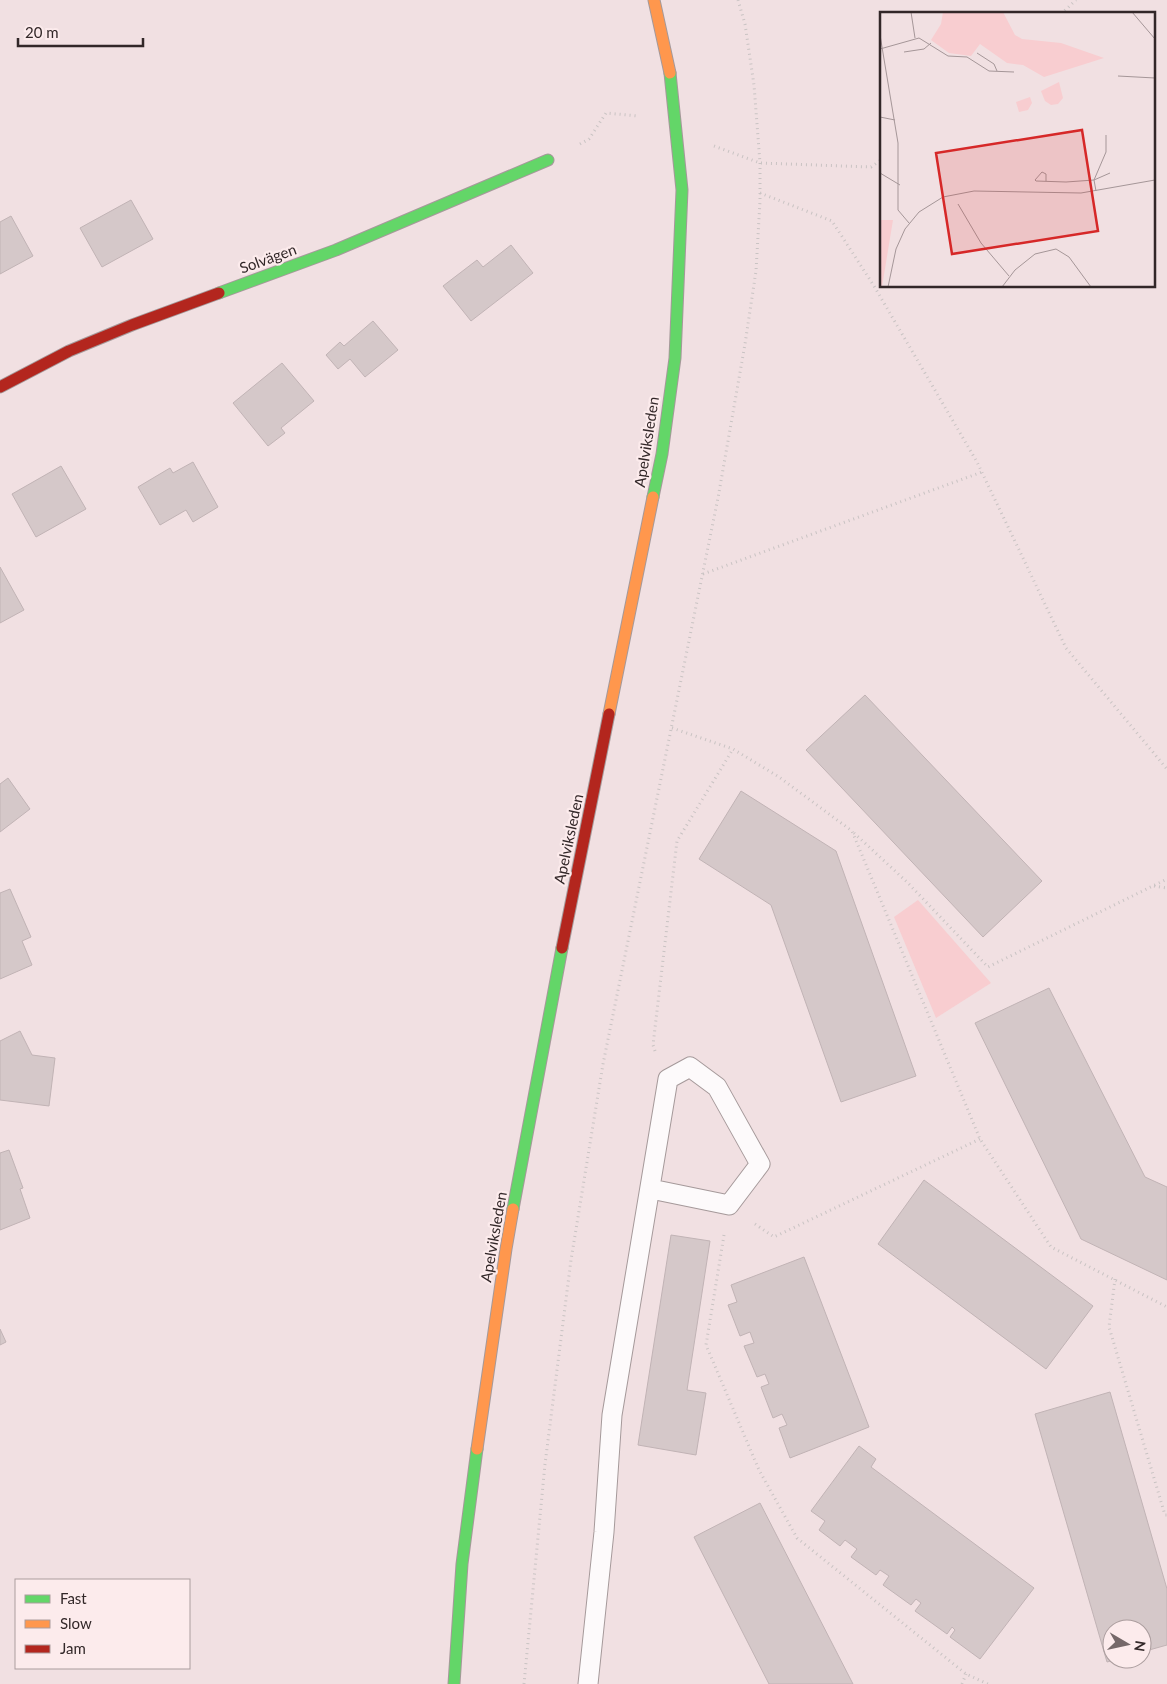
<svg xmlns="http://www.w3.org/2000/svg" width="1167" height="1684" font-family="Lato,sans-serif">
<style>
.green{fill:#f8cdd0}
.building{fill:#d5c8c9;stroke:#c1b3b5}
.lines{fill:none;stroke-linecap:round;stroke-linejoin:round}
.lane-casing{stroke:#a5999a;stroke-width:21}
.fast-casing{stroke:#a5999a;stroke-width:13}
.slow-casing{stroke:#a5999a;stroke-width:13}
.jam-casing{stroke:#a5999a;stroke-width:13}
.path{stroke:#c9c3c3;stroke-width:3;stroke-dasharray:1 4;stroke-linecap:butt}
.lane{stroke:#fdfafb;stroke-width:19}
.fast{stroke:#63d668;stroke-width:11}
.slow{stroke:#ff974d;stroke-width:11}
.jam{stroke:#b3261e;stroke-width:11}
.labels{text-anchor:middle;stroke-width:4.5;stroke-linejoin:round;paint-order:stroke}
.street-label{font-size:15px;fill:#322728;stroke:#fcebec}
.inset-road{fill:none;stroke:#a59698;stroke-width:1}
.view{fill:#d62828;fill-opacity:0.15;stroke:#d62828;stroke-width:2.5}
.inset-edge{fill:none;stroke:#322728;stroke-width:2.5}
</style>
<rect width="100%" height="100%" fill="#f1e0e2"/>
<path class="green" d="M918,900L991,983L936,1018L894,917Z"/>
<g class="building">
<path d="M131,200L153,239L102,267L80,228Z"/>
<path d="M11,216L33,256L0,274V222Z"/>
<path d="M511,245L533,273L471,321L443,286L477,260L483,267Z"/>
<path d="M373,321L398,350L365,377L350,359L338,369L326,355L340,342L344,346Z"/>
<path d="M282,363L314,401L281,428L285,433L268,446L233,403Z"/>
<path d="M193,462L218,507L193,522L186,510L160,525L138,487L170,468L173,473Z"/>
<path d="M61,466L86,509L36,537L12,494Z"/>
<path d="M0,567L24,610L0,623Z"/>
<path d="M865,695L1042,881L983,937L806,750Z"/>
<path d="M8,778L30,809L0,832V784Z"/>
<path d="M741,791L836,851L916,1076L841,1102L771,905L699,859Z"/>
<path d="M10,889L31,937L22,941L32,965L0,979V893Z"/>
<path d="M1049,988L1145,1177L1167,1187V1280L1081,1239L975,1023Z"/>
<path d="M20,1031L32,1055L55,1058L49,1106L0,1100V1041Z"/>
<path d="M9,1150L23,1188L20,1189L30,1218L0,1230V1153Z"/>
<path d="M924,1180L1093,1306L1046,1369L878,1244Z"/>
<path d="M671,1235L710,1241L687,1390L706,1393L696,1455L638,1445Z"/>
<path d="M804,1257L869,1427L790,1458L779,1428L787,1425L782,1414L773,1418L761,1387L769,1384L765,1374L757,1377L744,1346L754,1343L750,1332L740,1336L728,1305L737,1302L731,1285Z"/>
<path d="M0,1329L6,1342L0,1345Z"/>
<path d="M1110,1392L1167,1589V1645L1142,1652V1629H1112V1659H1118L1107,1662L1035,1414Z"/>
<path d="M859,1446L876,1459L871,1467L1034,1588L980,1659L950,1637L955,1630L952,1627L947,1634L915,1611L921,1603L916,1599L911,1605L883,1585L889,1576L880,1570L876,1575L851,1557L857,1549L845,1540L840,1546L819,1530L825,1521L811,1511Z"/>
<path d="M760,1503L853,1684H769L694,1537Z"/>
</g>
<g class="lines">
<defs>
<path id="lane" d="M588,1684L604,1532L612,1415L668,1079L690,1067L717,1087L760,1164L729,1205L651,1189"/>
<g id="fast">
<path d="M219,293L336,250L548,160"/>
<path d="M653,497L662,454L675,358L682,190L670,73"/>
<path d="M513,1209L562,948"/>
<path d="M454,1684L462,1564L477,1449"/>
</g>
<g id="slow">
<path d="M654,0L670,73"/>
<path d="M609,714L653,497"/>
<path d="M477,1449L506,1249L513,1209"/>
</g>
<g id="jam">
<path d="M0,387L69,351L132,325L219,293"/>
<path d="M562,948L609,714"/>
</g>
</defs>
<use href="#lane" class="lane-casing"/>
<use href="#fast" class="fast-casing"/>
<use href="#slow" class="slow-casing"/>
<use href="#jam" class="jam-casing"/>
<g class="path">
<path d="M1061,14L1076,0"/>
<path d="M580,144L589,139L606,113L638,116"/>
<path d="M714,146L760,163L871,167L881,160"/>
<path d="M760,193L832,221L874,286L977,462L1066,648L1167,769"/>
<path d="M703,574L982,472"/>
<path d="M672,728L733,749L779,777L852,831L980,1139L1051,1247L1167,1307"/>
<path d="M854,833L907,882L988,967L1167,879"/>
<path d="M1154,886L1167,888"/>
<path d="M655,1051L653,1045L677,841L733,749"/>
<path d="M755,1224L774,1237L980,1139"/>
<path d="M724,1235L706,1345L759,1470L797,1538L966,1674L988,1684"/>
<path d="M1115,1279L1109,1327L1165,1515H1167"/>
<path d="M524,1684L545,1464L571,1260L603,1064L718,498L745,344L756,271L760,201V163L754,85L745,24L738,0"/>
<path d="M962,1684L966,1674"/>
</g>
<use href="#lane" class="lane"/>
<use href="#fast" class="fast"/>
<use href="#slow" class="slow"/>
<use href="#jam" class="jam"/>
</g>
<g class="labels">
<g class="street-label">
<text transform="translate(268 259) rotate(-20)" y="5">Solvägen</text>
<text transform="translate(647 442) rotate(-81)" y="5">Apelviksleden</text>
<text transform="translate(569 839) rotate(-78)" y="5">Apelviksleden</text>
<text transform="translate(494 1237) rotate(-80)" y="5">Apelviksleden</text>
</g>
</g>
<g transform="translate(880 12)">
<rect width="275" height="275" fill="#f1e0e2"/>
<path d="M63,0H123L135,23L142,27L181,31L224,46L164,65L143,53L127,51L100,32L91,44L69,41L51,28L61,12ZM179,70L183,86L178,92L171,93L165,89L161,79ZM150,85L152,91L148,98L139,100L136,90ZM0,208H13L2,275H0Z" fill="#f8cdd0"/>
<path class="inset-road" d="M31,0L35,26M252,0L275,27M0,23L18,131V198L29,211M0,37L39,26L68,44L87,45L109,59L134,60M24,40L44,37L51,31M97,41L114,52L117,59M238,64L275,66M0,105L15,108M0,161L20,173M166,169V162L162,160L155,168L156,169L186,170L214,168L230,161M216,179L214,168L226,140V123M78,192L101,231L129,264M8,275L16,237L25,217L39,200L63,185L94,179L201,181L275,168M122,275L135,258L155,242L176,237L189,245L211,275"/>
<path class="view" d="M202,118L218,219L72,242L56,141Z"/>
<rect width="275" height="275" class="inset-edge"/>
</g>
<rect x="15" y="1579" width="175" height="90" fill="#fcebec" stroke="#ab9d9e"/>
<rect x="25" y="1595" width="25" height="8" fill="#63d668" stroke="#ab9d9e"/>
<text x="60" y="1604" font-size="15" fill="#322728">Fast</text>
<rect x="25" y="1620" width="25" height="8" fill="#ff974d" stroke="#ab9d9e"/>
<text x="60" y="1629" font-size="15" fill="#322728">Slow</text>
<rect x="25" y="1645" width="25" height="8" fill="#b3261e" stroke="#ab9d9e"/>
<text x="60" y="1654" font-size="15" fill="#322728">Jam</text>
<g transform="translate(1127 1644) rotate(99)"><circle r="24" fill="#fcebec" stroke="#ab9d9e"/>
<path d="M0-4L9 19L0 12L-9 19Z" fill="#756869"/>
<text y="-8" font-size="14" font-weight="bold" text-anchor="middle" fill="#322728">N</text>
</g>
<path d="M18 38v8h125v-8" fill="none" stroke="#322728" stroke-width="2.5"/>
<text x="25" y="38" font-size="15" fill="#322728" stroke="#fcebec" stroke-width="4" paint-order="stroke">20 m</text>
</svg>
